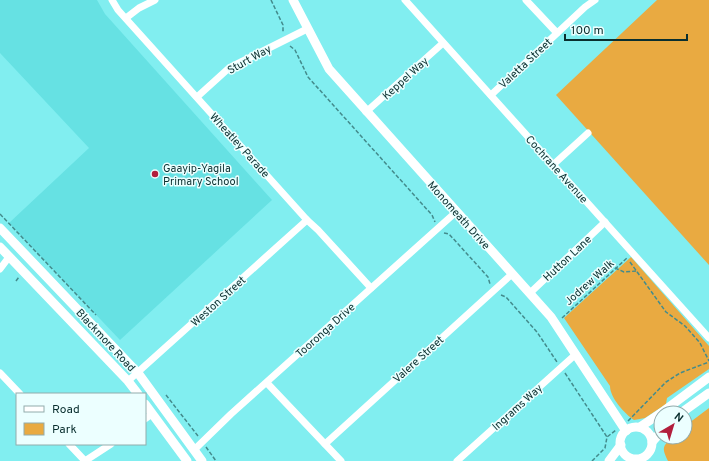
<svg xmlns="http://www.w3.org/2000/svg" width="709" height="461" font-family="Overpass,sans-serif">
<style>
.built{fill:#66e1e3}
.green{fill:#e9aa41}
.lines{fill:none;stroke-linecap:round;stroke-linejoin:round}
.path{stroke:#438b8c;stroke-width:1.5;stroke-dasharray:4 2;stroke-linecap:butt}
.minor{stroke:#fff;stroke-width:7}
.tertiary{stroke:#fff;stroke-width:9}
.poi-dot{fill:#b21f3d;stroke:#ecffff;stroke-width:1.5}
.labels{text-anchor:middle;stroke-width:3;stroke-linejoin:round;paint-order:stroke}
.street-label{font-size:11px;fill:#0a2f2f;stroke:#ecffff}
.poi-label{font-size:11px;fill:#0a2f2f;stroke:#ecffff;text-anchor:start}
</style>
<rect width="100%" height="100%" fill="#81eef0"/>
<path class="built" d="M0,0H97L105,14L272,200L120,340L9,223L89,148L0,53Z"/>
<g class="green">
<path d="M657,0H709V265L556,95Z"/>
<path d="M631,257L709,346V369L667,398L666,404L645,418L634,420C625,414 610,398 610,386L564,318Z"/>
<path d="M709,408V461H668C662,448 662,447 672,437H685V426Z"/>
</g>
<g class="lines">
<g class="path">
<path d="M271,0L283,25V32"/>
<path d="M290,46L295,50L308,77L432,215L435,222"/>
<path d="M0,214L96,315"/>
<path d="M444,233L449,234L488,277L490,284"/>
<path d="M630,262L666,312L685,326L700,343L709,361"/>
<path d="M615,268L624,272L637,271"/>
<path d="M16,281L19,277"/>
<path d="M501,295L506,297L537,332L557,362"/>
<path d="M562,318L627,258"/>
<path d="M565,373L607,437"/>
<path d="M166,395L198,436"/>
<path d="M628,421L666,382L680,373L709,362"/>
<path d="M206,447L216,461"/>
<path d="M592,461L605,448L607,437L616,430"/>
</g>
<g class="minor">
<path d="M112,0L118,10L307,220L318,230L371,288"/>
<path d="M405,0L709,338"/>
<path d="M526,0L557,33"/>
<path d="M126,18L139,8L155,0"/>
<path d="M491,95L585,7L595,0"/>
<path d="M197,97L229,68L307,29"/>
<path d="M366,112L443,43"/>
<path d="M554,164L588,133"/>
<path d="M0,269L9,257"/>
<path d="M530,293L605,222"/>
<path d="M0,373L20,394"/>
<path d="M128,381L307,220"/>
<path d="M267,383L341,461"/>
<path d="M145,419L152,414"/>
<path d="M69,444L85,461"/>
<path d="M325,444L512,274"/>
<path d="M194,450L231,414L456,212"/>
<path d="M85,461L111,444"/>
<path d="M457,461L576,354"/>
</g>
<g class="tertiary">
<path d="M293,0L329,69L551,317L626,431"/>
<path d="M0,228L138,373L202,461"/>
<path d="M0,247L128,381L138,394"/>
<path d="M145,404L187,461"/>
<path d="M661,413L709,377"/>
<path d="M681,413L709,393"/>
<path d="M640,427L661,413"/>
<circle cx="636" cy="443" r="16"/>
<path d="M652,442L661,432"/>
<path d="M609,461L621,445"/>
</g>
</g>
<circle class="poi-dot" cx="155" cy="174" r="4"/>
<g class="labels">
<g class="street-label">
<text transform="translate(249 59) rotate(-29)" y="4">Sturt Way</text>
<text transform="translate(525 63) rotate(-43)" y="4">Valetta Street</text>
<text transform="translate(405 78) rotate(-42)" y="4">Keppel Way</text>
<text transform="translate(240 145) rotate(48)" y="4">Wheatley Parade</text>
<text transform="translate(557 169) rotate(48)" y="4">Cochrane Avenue</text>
<text transform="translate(459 215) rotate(48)" y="4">Monomeath Drive</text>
<text transform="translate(567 258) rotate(-43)" y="4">Hutton Lane</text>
<text transform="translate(589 282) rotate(-42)" y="4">Jodrew Walk</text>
<text transform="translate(218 301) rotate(-42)" y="4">Weston Street</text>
<text transform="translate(325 330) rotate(-42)" y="4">Tooronga Drive</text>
<text transform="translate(106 340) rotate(47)" y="4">Blackmore Road</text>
<text transform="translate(418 359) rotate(-42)" y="4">Valere Street</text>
<text transform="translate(517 407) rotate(-42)" y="4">Ingrams Way</text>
</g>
<g class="poi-label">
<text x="163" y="172">Gaayip-Yagila<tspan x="163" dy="13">Primary School</tspan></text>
</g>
</g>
<rect x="16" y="393" width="130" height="52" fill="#ecffff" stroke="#92acac"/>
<rect x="24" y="406" width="20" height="6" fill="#ffffff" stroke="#92acac"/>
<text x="52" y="413" font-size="12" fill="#0a2f2f">Road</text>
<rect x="24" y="423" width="20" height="12" fill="#e9aa41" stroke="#92acac"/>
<text x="52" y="433" font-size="12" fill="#0a2f2f">Park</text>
<g transform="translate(673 425) rotate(38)"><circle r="19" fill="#ecffff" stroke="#92acac"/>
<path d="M0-3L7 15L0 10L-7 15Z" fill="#b21f3d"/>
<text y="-6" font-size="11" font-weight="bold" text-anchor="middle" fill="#0a2f2f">N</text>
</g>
<path d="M565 34v6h122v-6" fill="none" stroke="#0a2f2f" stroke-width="2"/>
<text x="571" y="34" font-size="12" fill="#0a2f2f" stroke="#ecffff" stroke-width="3" paint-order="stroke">100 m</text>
</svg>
